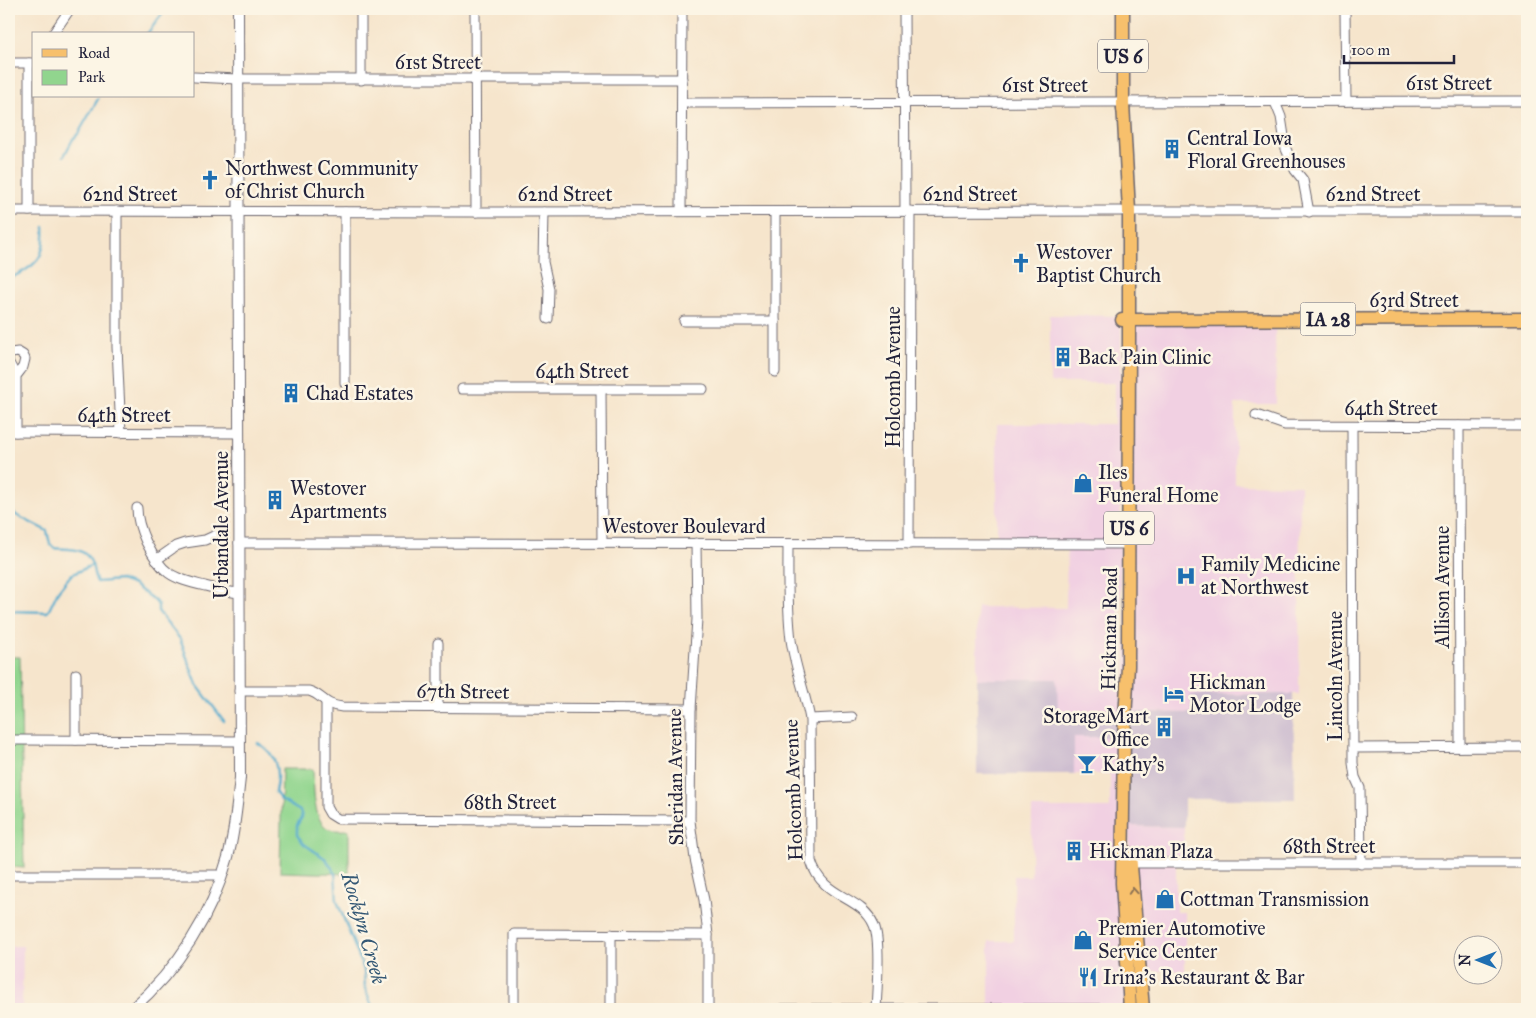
<svg xmlns="http://www.w3.org/2000/svg" width="1536" height="1018" font-family="'IM FELL Great Primer',serif">
<style>
.built{fill:#f1d0e2}
.industrial{fill:#cebed0}
.green{fill:#91d58e;stroke:#5a7c64}
.lines{fill:none;stroke-linecap:round;stroke-linejoin:round}
.stream{stroke:#4ea9cc;stroke-width:2.5}
.minor-casing{stroke:#6c666e;stroke-width:11}
.tertiary-casing{stroke:#6c666e;stroke-width:12}
.primary-casing{stroke:#6c666e;stroke-width:15}
.minor{stroke:#fff;stroke-width:9}
.tertiary{stroke:#fff;stroke-width:10}
.primary{stroke:#f7c06c;stroke-width:12}
.oneway{stroke:#8c7154}
.labels{text-anchor:middle;stroke-width:5;stroke-linejoin:round;paint-order:stroke}
.shield{fill:#fcf5e5;stroke:#63616e;stroke-width:1}
.shield-label{font-size:19px;font-weight:bold;fill:#22223b}
.street-label{font-size:20px;fill:#22223b;stroke:#fcf5e5}
.poi-label{font-size:20px;fill:#22223b;stroke:#fcf5e5;text-anchor:start}
.water-label{font-size:21px;font-style:italic;fill:#345875;stroke:#fcf5e5}
</style>
<rect width="100%" height="100%" fill="#fcf5e5"/>
<filter id="ink" filterUnits="userSpaceOnUse"><feTurbulence type="fractalNoise" baseFrequency=".02" numOctaves="2"/><feDisplacementMap in="SourceGraphic" scale="10" xChannelSelector="R" yChannelSelector="G"/><feConvolveMatrix kernelMatrix="1 2 1 2 8 2 1 2 1" color-interpolation-filters="sRGB"/></filter>
<filter id="wash" filterUnits="userSpaceOnUse"><feTurbulence type="fractalNoise" baseFrequency=".0096" numOctaves="4" result="noise"/><feDisplacementMap in="SourceGraphic" scale="20" xChannelSelector="R" yChannelSelector="G"/><feGaussianBlur stdDeviation="1.12" result="paint"/><feColorMatrix in="noise" values="0 0 0 0 0 0 0 0 0 0 0 0 0 0 0 0 0 1.4 0 .05"/><feComposite in="paint" operator="in"/></filter>
<g filter="url(#wash)">
<rect width="100%" height="100%" fill="#f6e5cc"/>
<g class="built">
<path d="M1050,315L1121,316L1120,671L1122,717H1057V679H977V607L1066,608L1067,544H997V424H1114V383H1050Z"/>
<path d="M1129,320H1275L1276,404H1235V484L1300,485L1299,694L1191,695V713L1125,712Z"/>
<path d="M1074,737H1124L1130,1009H989V941H1014V876H1031L1032,808H1110V774H1074Z"/>
<path d="M1128,826L1184,827V863L1176,864V912H1185V971H1139Z"/>
<path d="M9,946H23L22,1009H9Z"/>
</g>
<path class="industrial" d="M977,679H1057L1058,717H1122L1125,712L1191,713V695L1293,694L1295,799H1184V827L1128,826L1124,737H1074V774H977Z"/>
<g class="green">
<path d="M9,657H20L24,868L13,867L12,805H9Z"/>
<path d="M282,769H313C314,784 312,822 329,829C334,831 344,830 349,830V874L280,872Z"/>
</g>
<g class="lines">
<g class="stream">
<path d="M147,34L166,9"/>
<path d="M64,156L73,139L78,134L98,99"/>
<path d="M9,279C36,265 46,260 44,227"/>
<path d="M9,484L14,494L10,500L11,509L16,515L47,531L50,544L54,548C68,550 84,546 91,562C94,568 93,575 97,582L120,580L134,585L155,601L158,605V611L180,639L197,685L224,721"/>
<path d="M9,611L47,612L49,610L58,591L71,575L92,565"/>
<path d="M258,743C277,754 280,771 275,792L281,800L300,811L302,817L297,825V835L304,844L326,859L335,873L337,901L364,970L365,988L373,1009"/>
</g>
</g>
</g>
<g filter="url(#ink)">
<g class="lines">
<defs>
<g id="minor">
<path d="M475,9L476,212"/>
<path d="M904,9L905,211"/>
<path d="M1345,9L1346,101"/>
<path d="M53,34L70,9"/>
<path d="M9,63H34"/>
<path d="M29,63V211"/>
<path d="M194,77L237,79H682"/>
<path d="M361,80V9"/>
<path d="M1275,102L1281,117L1286,149L1295,170L1303,180L1309,212"/>
<path d="M682,103L1527,101"/>
<path d="M9,211L476,212L1121,211"/>
<path d="M117,211V347L121,433"/>
<path d="M681,211L682,9"/>
<path d="M1129,211H1527"/>
<path d="M345,212V383"/>
<path d="M544,212L543,262L549,289L548,319"/>
<path d="M684,321H775"/>
<path d="M9,356L11,353L18,352L23,355L25,359L23,367L16,376V432"/>
<path d="M9,363L16,376"/>
<path d="M775,372V212"/>
<path d="M462,389H703"/>
<path d="M601,389L602,543"/>
<path d="M1256,415L1285,425L1527,426"/>
<path d="M1352,426L1353,763L1355,777L1360,788L1361,864"/>
<path d="M1459,426L1460,747"/>
<path d="M9,432L239,433"/>
<path d="M137,508C137,520 141,531 146,542C162,574 171,578 205,586C216,589 227,592 239,593"/>
<path d="M239,543L1129,544"/>
<path d="M696,543L697,619L691,709L690,821L695,859L704,900L708,935V1009"/>
<path d="M788,544C788,576 787,608 791,640C795,667 805,692 810,719L811,861C822,899 861,895 874,925C881,941 877,989 876,1009"/>
<path d="M909,544L910,211"/>
<path d="M156,560L176,546L185,543L205,540L218,534"/>
<path d="M438,643V708"/>
<path d="M76,674V740"/>
<path d="M239,691H309C323,695 323,705 342,707L691,709"/>
<path d="M326,703V807L330,814L338,819L690,821"/>
<path d="M810,719L852,717"/>
<path d="M9,744L14,740H18L240,741"/>
<path d="M1353,748L1527,747"/>
<path d="M1126,863H1527"/>
<path d="M9,875H222"/>
<path d="M514,1009V934L708,935"/>
<path d="M611,1009V934"/>
<path d="M782,1009H1133"/>
</g>
<path id="tertiary" d="M132,1009C178,969 212,915 228,857C235,831 237,804 240,778L238,9"/>
<g id="primary">
<path d="M1123,103L1129,211V338L1128,666L1124,737L1122,883L1130,1009"/>
<path d="M1123,110V9"/>
<path d="M1122,320L1527,319"/>
<path d="M1130,854L1143,1009"/>
</g>
</defs>
<use href="#minor" class="minor-casing"/>
<use href="#tertiary" class="tertiary-casing"/>
<use href="#primary" class="primary-casing"/>
<use href="#minor" class="minor"/>
<use href="#tertiary" class="tertiary"/>
<use href="#primary" class="primary"/>
</g>
<defs><path id="oneway-chevron" d="M-2-3.5L2.5 0L-2 3.5" fill="none" stroke-width="1.6" stroke-linecap="round" stroke-linejoin="round" transform="scale(1.25)"/></defs>
<use class="oneway" href="#oneway-chevron" transform="translate(1133 891) rotate(-94)"/>
</g>
<defs>
<symbol id="building-bare" viewBox="-9 -9 18 18"><path d="M-4-6H4V6H1V3H-1V6H-4ZM-2.5-4.3h1.7v1.8h-1.7ZM.8-4.3h1.7v1.8H.8ZM-2.5-1h1.7V.8h-1.7ZM.8-1h1.7V.8H.8Z" fill="#1f6fb2" stroke="#fcf5e5" stroke-width="2.5" paint-order="stroke"/></symbol>
<symbol id="church-bare" viewBox="-9 -9 18 18"><path d="M-1.2-6h2.4v3.5h3.3v2.4h-3.3V6h-2.4V-.1h-3.3v-2.4h3.3Z" fill="#1f6fb2" stroke="#fcf5e5" stroke-width="2.5" paint-order="stroke"/></symbol>
<symbol id="shop-bare" viewBox="-9 -9 18 18"><path d="M-5-2.5h2.3a2.7 3.5 0 0 1 5.4 0H5L5.5 6h-11ZM-1.5-2.5h3a1.5 2.3 0 0 0-3 0Z" fill="#1f6fb2" stroke="#fcf5e5" stroke-width="2.5" paint-order="stroke"/></symbol>
<symbol id="hospital-bare" viewBox="-9 -9 18 18"><path d="M-5-5h3v3.5h4V-5h3V5h-3V1.5h-4V5h-3Z" fill="#1f6fb2" stroke="#fcf5e5" stroke-width="2.5" paint-order="stroke"/></symbol>
<symbol id="hotel-bare" viewBox="-9 -9 18 18"><path d="M-6-4.5h1.5V1H6V5H4.5V3h-9V5H-6ZM-4 0a1.8 1.8 0 1 1 3.6 0ZM.5 0V-2.5h3Q6-2.5 6 0Z" fill="#1f6fb2" stroke="#fcf5e5" stroke-width="2.5" paint-order="stroke"/></symbol>
<symbol id="bar-bare" viewBox="-9 -9 18 18"><path d="M-6-5H6L.8 .8V4.5H3.5V6h-7V4.5H-.8V.8Z" fill="#1f6fb2" stroke="#fcf5e5" stroke-width="2.5" paint-order="stroke"/></symbol>
<symbol id="restaurant-bare" viewBox="-9 -9 18 18"><path d="M-5-6h1v4h1v-4h1v4h1v-4h1v5L-1.5 .5V6h-2V.5L-5-1ZM5-6V6H3V1.5H1.5Q1.5-4 5-6Z" fill="#1f6fb2" stroke="#fcf5e5" stroke-width="2.5" paint-order="stroke"/></symbol>
</defs>
<g fill-rule="evenodd">
<use href="#building-bare" x="1158" y="135" width="28" height="28"/>
<use href="#church-bare" x="196" y="166" width="28" height="28"/>
<use href="#church-bare" x="1007" y="249" width="28" height="28"/>
<use href="#building-bare" x="1049" y="343" width="28" height="28"/>
<use href="#building-bare" x="277" y="379" width="28" height="28"/>
<use href="#shop-bare" x="1069" y="469" width="28" height="28"/>
<use href="#building-bare" x="261" y="486" width="28" height="28"/>
<use href="#hospital-bare" x="1172" y="562" width="28" height="28"/>
<use href="#hotel-bare" x="1160" y="680" width="28" height="28"/>
<use href="#building-bare" x="1150" y="713" width="28" height="28"/>
<use href="#bar-bare" x="1073" y="750" width="28" height="28"/>
<use href="#building-bare" x="1060" y="837" width="28" height="28"/>
<use href="#shop-bare" x="1151" y="885" width="28" height="28"/>
<use href="#shop-bare" x="1069" y="926" width="28" height="28"/>
<use href="#restaurant-bare" x="1074" y="963" width="28" height="28"/>
</g>
<g class="labels">
<g class="shield">
<rect x="1098" y="39.5" width="50" height="33" rx="4"/>
<rect x="1300.5" y="302.5" width="55" height="33" rx="4"/>
<rect x="1104" y="511.5" width="50" height="33" rx="4"/>
</g>
<g class="shield-label">
<text x="1123" y="63">US 6</text>
<text x="1328" y="326">IA 28</text>
<text x="1129" y="535">US 6</text>
</g>
<g class="street-label">
<text x="438" y="69">61st Street</text>
<text x="1449" y="90">61st Street</text>
<text x="1045" y="92">61st Street</text>
<text x="130" y="201">62nd Street</text>
<text x="565" y="201">62nd Street</text>
<text x="970" y="201">62nd Street</text>
<text x="1373" y="201">62nd Street</text>
<text x="1414" y="307">63rd Street</text>
<text x="582" y="378">64th Street</text>
<text transform="translate(893 377) rotate(-90)" y="7">Holcomb Avenue</text>
<text x="1391" y="415">64th Street</text>
<text x="124" y="422">64th Street</text>
<text transform="translate(221 525) rotate(-90)" y="7">Urbandale Avenue</text>
<text x="684" y="533">Westover Boulevard</text>
<text transform="translate(1442 587) rotate(-90)" y="7">Allison Avenue</text>
<text transform="translate(1109 629) rotate(-89)" y="7">Hickman Road</text>
<text transform="translate(1335 676) rotate(-90)" y="7">Lincoln Avenue</text>
<text transform="translate(463 691) rotate(1)" y="7">67th Street</text>
<text transform="translate(675 777) rotate(-91)" y="7">Sheridan Avenue</text>
<text transform="translate(793 790) rotate(-92)" y="7">Holcomb Avenue</text>
<text x="510" y="809">68th Street</text>
<text x="1329" y="853">68th Street</text>
</g>
<g class="poi-label">
<text x="1187" y="145">Central Iowa<tspan x="1187" dy="23">Floral Greenhouses</tspan></text>
<text x="225" y="175">Northwest Community<tspan x="225" dy="23">of Christ Church</tspan></text>
<text x="1036" y="259">Westover<tspan x="1036" dy="23">Baptist Church</tspan></text>
<text x="1078" y="364">Back Pain Clinic</text>
<text x="306" y="400">Chad Estates</text>
<text x="1098" y="479">Iles<tspan x="1098" dy="23">Funeral Home</tspan></text>
<text x="290" y="495">Westover<tspan x="290" dy="23">Apartments</tspan></text>
<text x="1201" y="571">Family Medicine<tspan x="1201" dy="23">at Northwest</tspan></text>
<text x="1189" y="689">Hickman<tspan x="1189" dy="23">Motor Lodge</tspan></text>
<text x="1149" y="723" text-anchor="end">StorageMart<tspan x="1149" dy="23">Office</tspan></text>
<text x="1102" y="771">Kathy's</text>
<text x="1089" y="858">Hickman Plaza</text>
<text x="1180" y="906">Cottman Transmission</text>
<text x="1098" y="935">Premier Automotive<tspan x="1098" dy="23">Service Center</tspan></text>
<text x="1103" y="984">Irina's Restaurant &amp; Bar</text>
</g>
<g class="water-label">
<text transform="translate(364 928) rotate(74)" y="7">Rocklyn Creek</text>
</g>
</g>
<rect width="1536" height="1018" fill="none" stroke="#fcf5e5" stroke-width="30"/>
<rect x="32" y="32" width="162" height="65" fill="#fcf5e5" stroke="#a5a1a1"/>
<rect x="42" y="49" width="25" height="8" fill="#f7c06c" stroke="#a5a1a1"/>
<text x="78" y="58" font-size="15" fill="#22223b">Road</text>
<rect x="42" y="70" width="25" height="15" fill="#91d58e" stroke="#a5a1a1"/>
<text x="78" y="82" font-size="15" fill="#22223b">Park</text>
<g transform="translate(1478 960) rotate(270)"><circle r="24" fill="#fcf5e5" stroke="#a5a1a1"/>
<path d="M0-4L9 19L0 12L-9 19Z" fill="#1f6fb2"/>
<text y="-8" font-size="14" font-weight="bold" text-anchor="middle" fill="#22223b">N</text>
</g>
<path d="M1344 55v8h110v-8" fill="none" stroke="#22223b" stroke-width="2.5"/>
<text x="1351" y="55" font-size="15" fill="#22223b" stroke="#fcf5e5" stroke-width="4" paint-order="stroke">100 m</text>
</svg>
